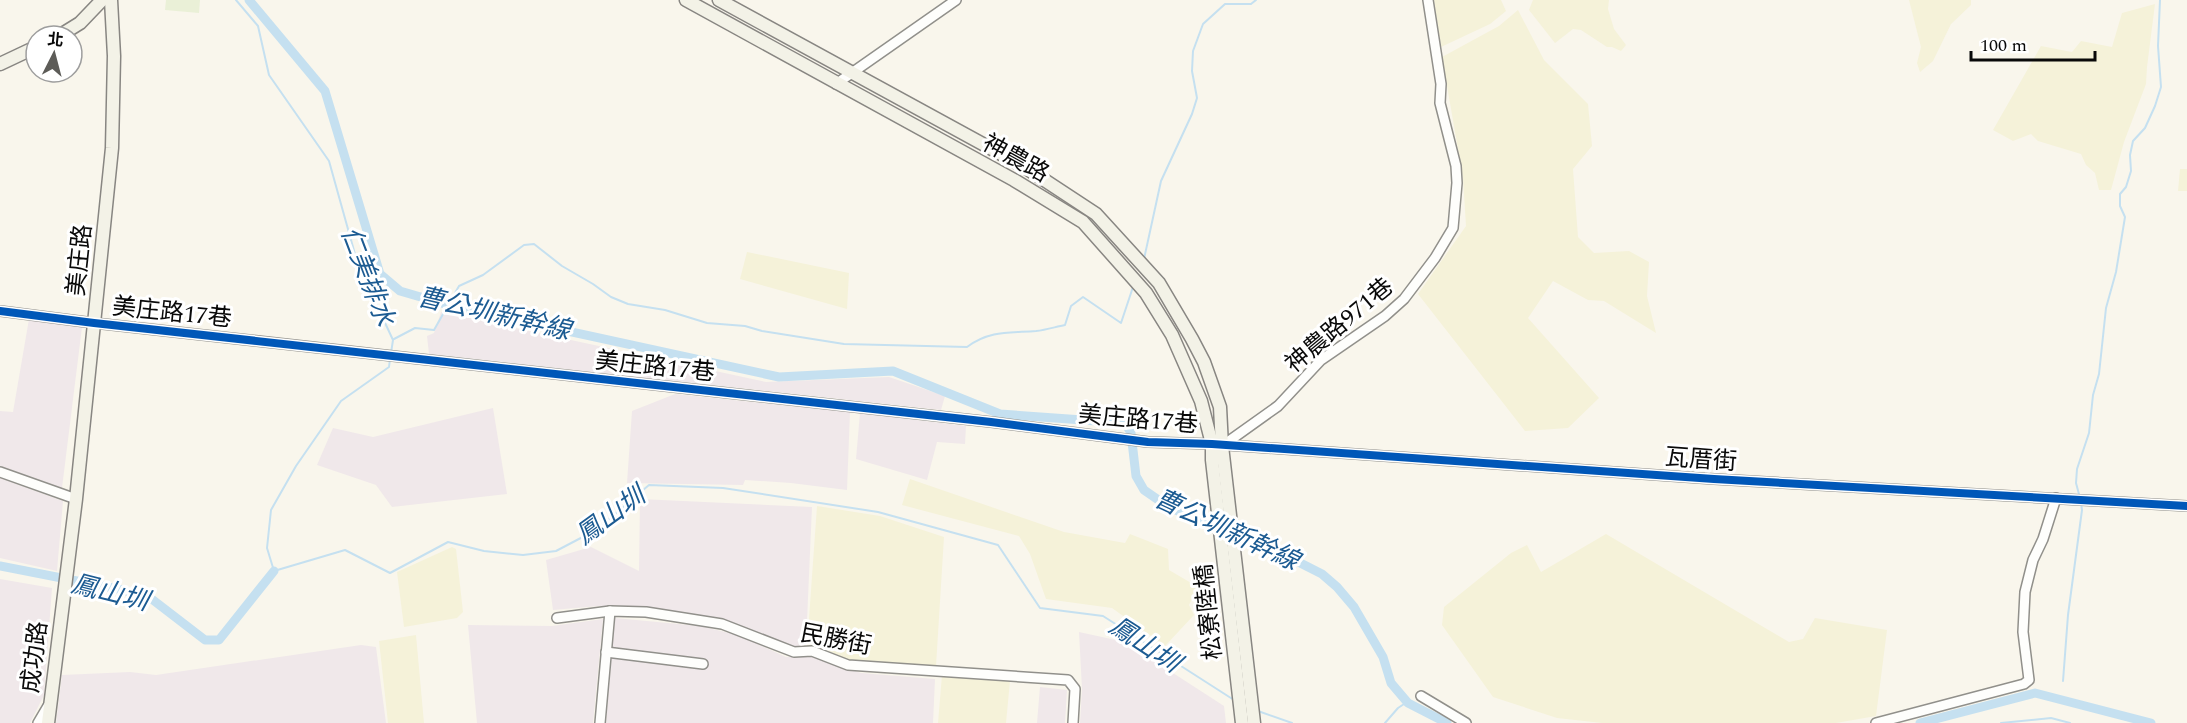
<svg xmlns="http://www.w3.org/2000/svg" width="2187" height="723" font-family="Spectral,'Noto Sans TC',serif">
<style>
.industrial{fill:#f0e8ea}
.farmland{fill:#f5f2d9}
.pitch{fill:#eaf0d7}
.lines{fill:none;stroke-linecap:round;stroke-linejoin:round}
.stream{stroke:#c5e0f0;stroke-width:2}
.canal{stroke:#c5e0f0;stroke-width:9}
.street-casing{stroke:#91908b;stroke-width:12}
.secondary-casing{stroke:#888682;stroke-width:15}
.street{stroke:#fefefc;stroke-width:9}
.secondary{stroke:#f3f2e7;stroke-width:12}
.cycleway-casing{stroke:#fff;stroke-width:11}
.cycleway{stroke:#0057b8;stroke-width:8}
.labels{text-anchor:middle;stroke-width:6;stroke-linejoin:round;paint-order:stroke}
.street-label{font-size:24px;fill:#090909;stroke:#fff}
.water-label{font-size:26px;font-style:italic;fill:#1c5b92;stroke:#fff}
</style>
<rect width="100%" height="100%" fill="#f9f6ec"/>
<g class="industrial">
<path d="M441,312L766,382L889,377L945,396L941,410L429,354L427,336L434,333Z"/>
<path d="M29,319L82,327L62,488L0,466V411L13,412Z"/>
<path d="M675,394L850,412L847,490L791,483L745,480L743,485L627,483L632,411Z"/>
<path d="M493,408L507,494L392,507L376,485L317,465L333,428L373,437Z"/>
<path d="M860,413L966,426L965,444L937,442L927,480L856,459Z"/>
<path d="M0,478L63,501L57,571L0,558Z"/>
<path d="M640,499L812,507L806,644L793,649L744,628L688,613L599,606L553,610L546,560L591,547L639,571Z"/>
<path d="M0,579L52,588L44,695L30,723H0Z"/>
<path d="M615,618L700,626L738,635L786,657L814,656L861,673L935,679L933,723H606Z"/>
<path d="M603,619L593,723H477L468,625L552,626Z"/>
<path d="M1079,632L1125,642L1224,706L1226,723H1080L1082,689Z"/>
<path d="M361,645L376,647L386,723H56L62,675L130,672L156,675Z"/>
<path d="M1040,687L1067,690L1065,723H1037Z"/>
</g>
<g class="farmland">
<path d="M1434,0H1501L1506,11L1490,24L1441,47Z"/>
<path d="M1533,0H1609L1608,9L1614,29L1626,45L1621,51L1612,47H1607L1581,30L1573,29L1555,43L1529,10Z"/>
<path d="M1909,0H1971V5L1951,24L1933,61L1920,72L1917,63L1921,47Z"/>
<path d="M2155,4L2147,67L2146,84L2124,142L2111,190H2099L2095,173L2086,165L2081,154L2038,141L2031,134L2013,141L1993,130L2041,46L2072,52L2081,41L2112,47L2122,13Z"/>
<path d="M1518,10L1544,60L1588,104L1592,146L1573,169L1578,237L1594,253L1629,251L1649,262L1647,296L1656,333L1604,301L1588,300L1553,281L1528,318L1599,398L1568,428L1525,431L1418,294L1466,226L1463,178L1442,57L1499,26Z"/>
<path d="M2180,169H2187V191H2178Z"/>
<path d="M747,252L849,273L847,309L740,279Z"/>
<path d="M910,479L1064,532L1125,543L1130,534L1168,549L1169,570L1198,587L1189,605L1194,615L1165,646L1112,608L1046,599L1030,554L1019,536L902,505Z"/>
<path d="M817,506L880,516L944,537L936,666L850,662L825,649L807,647Z"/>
<path d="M1606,534L1789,642L1803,639L1815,618L1887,630L1876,716L1836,723H1602L1557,718L1493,697L1442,625L1444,607L1511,553L1527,545L1541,572Z"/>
<path d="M452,547L456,549L463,612L457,618L404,627L397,572Z"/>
<path d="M416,635L424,723H388L379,641Z"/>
<path d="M942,675L1010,681L1006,723H938Z"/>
</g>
<path class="pitch" d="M166,0H200L199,13L165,10Z"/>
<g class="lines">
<g class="stream">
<path d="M236,0L258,26L269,75L329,161L358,265L393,340L391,353"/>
<path d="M1144,259L1161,181L1192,114L1197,98L1192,71L1193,51L1203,24L1225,4H1251L1256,0"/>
<path d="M394,339L415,328L434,330L459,286L483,275L524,245L534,244L562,266L593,284L611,297L628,304L665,310L707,323L745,326L762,331L844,344L967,347C990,330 1010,333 1036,331C1046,330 1055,327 1065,325L1071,306L1083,297L1121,323L1133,287"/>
<path d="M390,359L389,367L341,401L296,466L271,510L267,548L274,571L345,550L390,573L448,542L484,551L523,555L556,551L596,530L649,485L723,488L878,512L998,545L1040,608L1103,616L1234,700"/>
<path d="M2080,498L2076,483L2077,469L2089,433L2093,395L2099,374L2106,308L2116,272L2125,217L2120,206V194L2126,187L2131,171L2130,155L2133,141L2145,128L2155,106L2161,87L2158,46L2160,0"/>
<path d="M2063,681L2068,615L2082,510L2081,503"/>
<path d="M1258,711L1292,723"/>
<path d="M1385,723L1398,708L1407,702"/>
<path d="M2001,723L2051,718L2070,723"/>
</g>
<g class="canal">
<path d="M249,0L325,91L380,274L400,291L448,305L779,377L893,371L1000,414L1125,423L1131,433L1136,476L1144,490L1170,508L1249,537L1322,574L1337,587L1354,607L1383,657L1391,683L1408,703L1447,723"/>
<path d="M0,566L123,590L153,600L205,640H219L274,571"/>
<path d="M1920,723L2035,693L2151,723"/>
</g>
<defs>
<g id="street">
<path d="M836,84L956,0"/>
<path d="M0,311L94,323L991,422L1148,442L1212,444L1714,479L2187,506"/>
<path d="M1222,446L1278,406L1321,360L1385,316L1404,299L1435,258L1453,228L1457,183L1456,166L1440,103L1441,84L1428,0"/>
<path d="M0,472L76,499"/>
<path d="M557,618L610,611L646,612L722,624L794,652L812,651L848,665L1068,680L1075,689L1073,723"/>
<path d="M606,652L703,664"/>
<path d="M1421,696L1466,723"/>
<path d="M38,723L48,706"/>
<path d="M600,723L610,611"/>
<path d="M1876,723L2024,684L2029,680L2023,632L2025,592L2033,560L2043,539L2056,498"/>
</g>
<g id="secondary">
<path d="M686,0L1014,180L1083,222L1146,293L1172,335L1201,401L1212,444V460L1242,723"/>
<path d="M719,0L1023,166L1096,214L1159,283L1192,339L1204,362L1220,407L1222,446L1254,723"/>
<path d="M59,36L80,23L102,0"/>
<path d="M0,64L36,47"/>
<path d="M48,723L76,499L112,148L114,56L111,0"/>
</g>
</defs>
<use href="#street" class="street-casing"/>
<use href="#secondary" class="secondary-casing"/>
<use href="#street" class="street"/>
<use href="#secondary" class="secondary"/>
<defs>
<path id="cycleway" d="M0,311L94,323L991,422L1148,442L1212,444L1714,479L2187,506"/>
</defs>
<use href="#cycleway" class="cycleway-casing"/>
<use href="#cycleway" class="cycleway"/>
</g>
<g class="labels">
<g class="street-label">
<text transform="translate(1016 158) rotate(29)" y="8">神農路</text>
<text transform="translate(79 260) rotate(-84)" y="8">美庄路</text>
<text transform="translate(172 312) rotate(6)" y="8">美庄路17巷</text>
<text transform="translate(1339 325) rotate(-40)" y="8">神農路971巷</text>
<text transform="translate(655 366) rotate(6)" y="8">美庄路17巷</text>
<text transform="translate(1138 419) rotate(5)" y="8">美庄路17巷</text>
<text transform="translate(1701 459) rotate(4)" y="8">瓦厝街</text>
<text transform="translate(1208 612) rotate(-96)" y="8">松寮陸橋</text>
<text transform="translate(836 639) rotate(11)" y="8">民勝街</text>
<text transform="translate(34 657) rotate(-83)" y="8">成功路</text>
</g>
<g class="water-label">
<text transform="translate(368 276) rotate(69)" y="9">仁美排水</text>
<text transform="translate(494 313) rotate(13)" y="9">曹公圳新幹線</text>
<text transform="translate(610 515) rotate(-36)" y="9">鳳山圳</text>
<text transform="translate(1227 529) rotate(25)" y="9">曹公圳新幹線</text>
<text transform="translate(110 592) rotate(14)" y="9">鳳山圳</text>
<text transform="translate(1145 644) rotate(33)" y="9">鳳山圳</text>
</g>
</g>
<g transform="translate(54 54) rotate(6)"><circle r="28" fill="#ffffff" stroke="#9d9d9d" stroke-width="1.5"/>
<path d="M0-4.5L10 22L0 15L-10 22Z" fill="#5d5c58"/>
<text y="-9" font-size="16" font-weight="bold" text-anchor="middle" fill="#090909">北</text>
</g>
<path d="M1971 51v9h124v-9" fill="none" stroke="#090909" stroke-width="3"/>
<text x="1980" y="51" font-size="18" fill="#090909" stroke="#ffffff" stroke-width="4.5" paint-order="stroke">100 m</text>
</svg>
